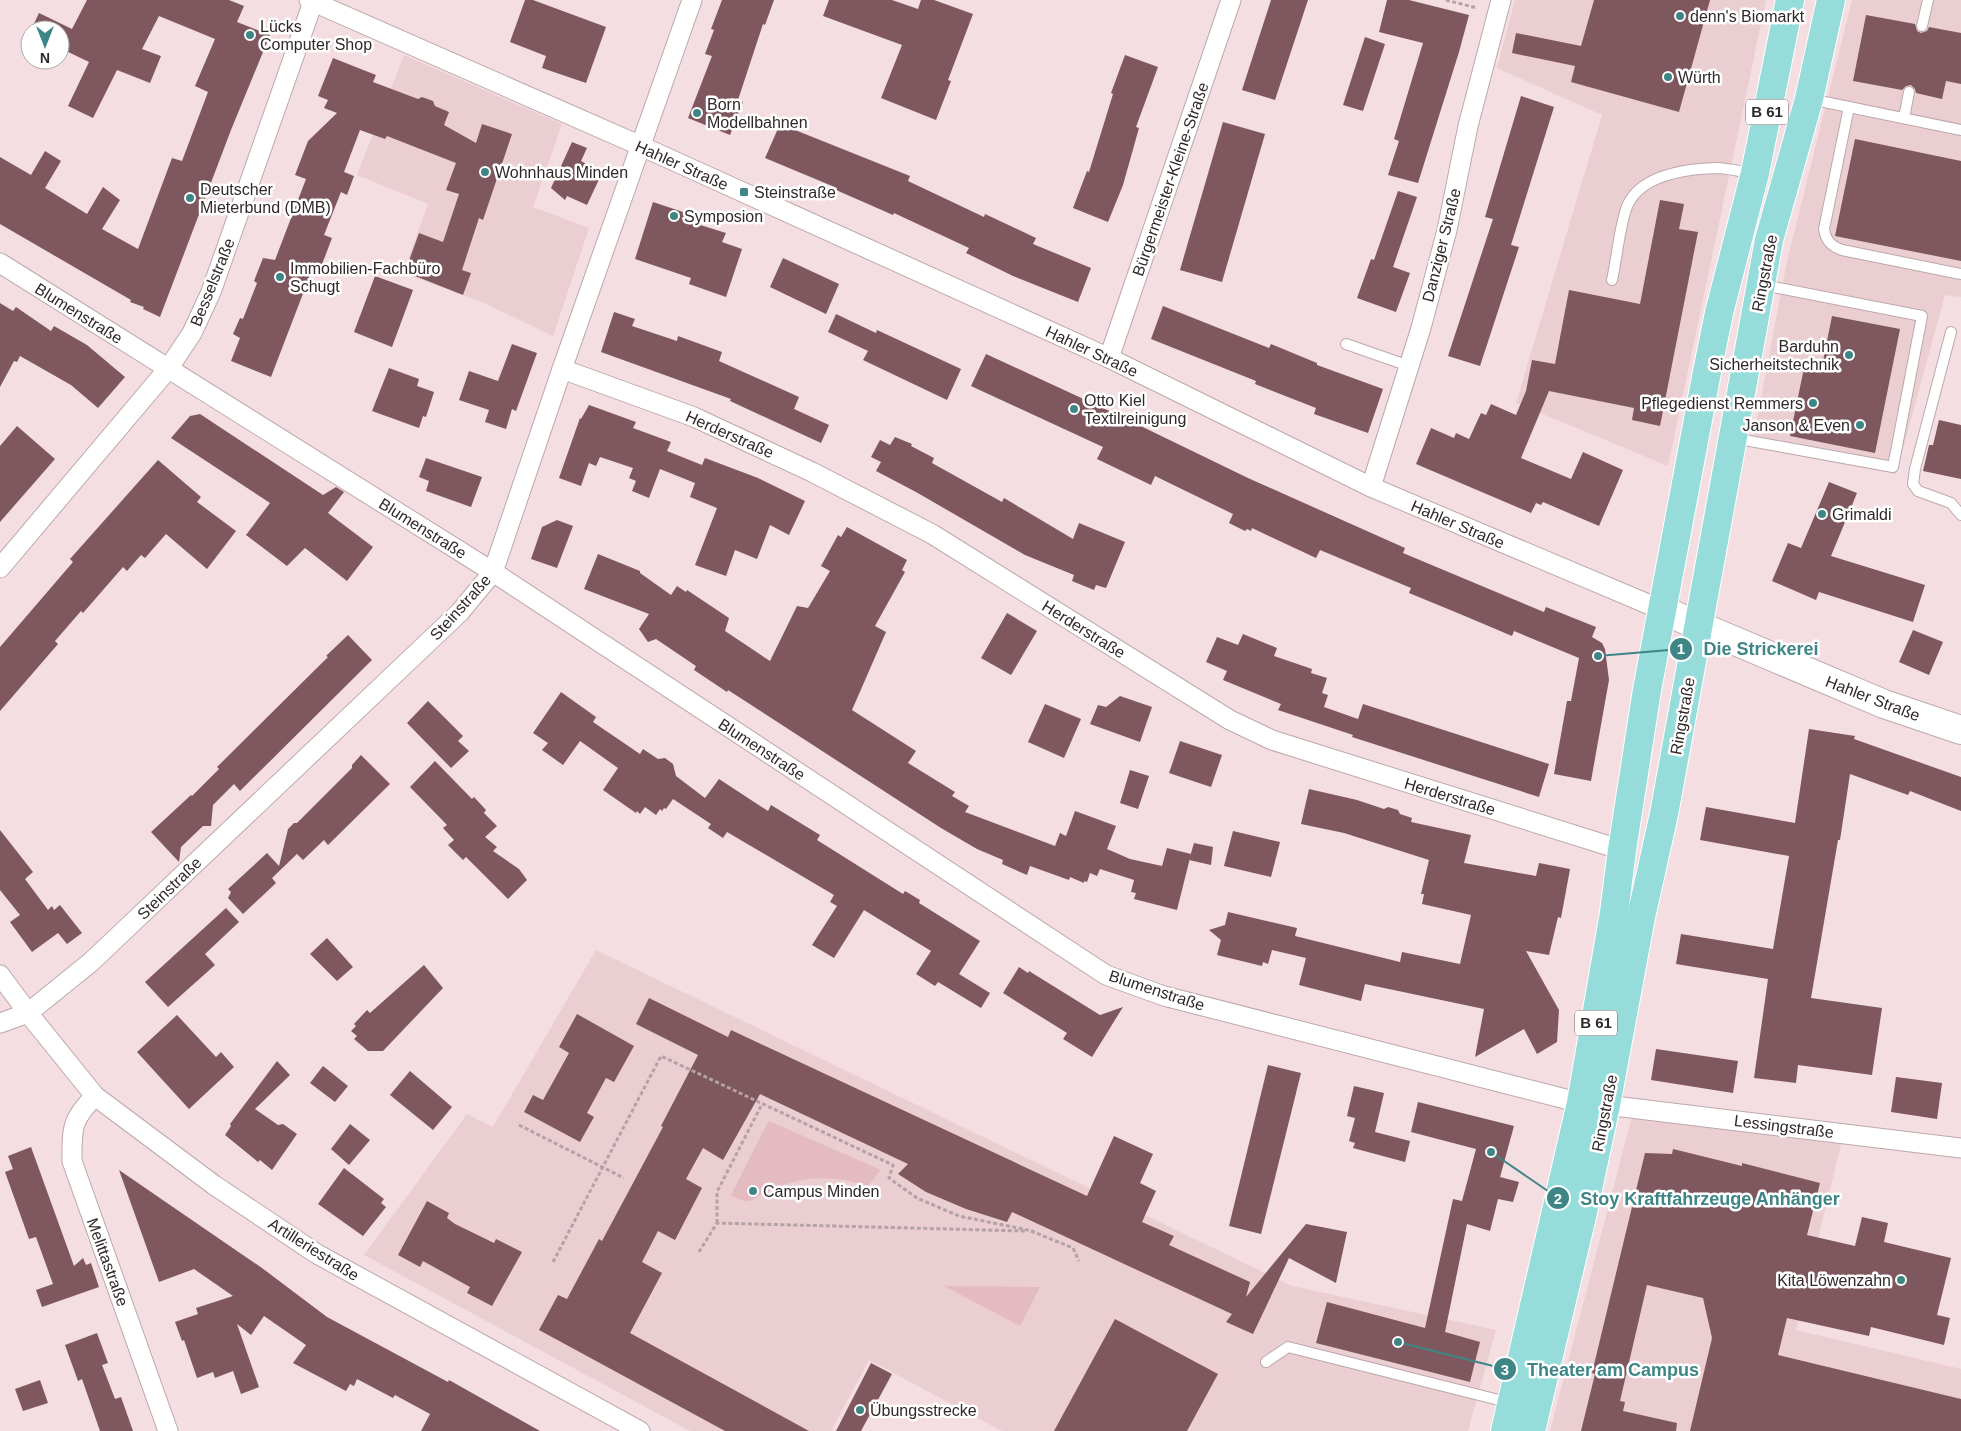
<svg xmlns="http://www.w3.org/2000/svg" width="1961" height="1431" font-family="Arial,sans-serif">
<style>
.built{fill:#ebced2}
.green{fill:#e3bbc1}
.building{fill:#7f575e}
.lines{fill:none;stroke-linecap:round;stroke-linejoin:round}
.lane-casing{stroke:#bda8ab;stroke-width:12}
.street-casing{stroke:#bda8ab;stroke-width:21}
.secondary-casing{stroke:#bda8ab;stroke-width:30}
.primary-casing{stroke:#fff;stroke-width:30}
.path{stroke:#b4a2a5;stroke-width:3;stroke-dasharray:4 2.5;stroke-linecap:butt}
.lane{stroke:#fff;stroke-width:10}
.street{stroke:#fff;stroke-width:19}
.secondary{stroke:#fff;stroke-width:28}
.primary{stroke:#95dcdb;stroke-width:28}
.poi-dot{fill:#3e8685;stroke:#fff;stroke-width:2}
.labels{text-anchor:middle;stroke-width:5;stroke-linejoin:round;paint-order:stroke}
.shield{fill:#fff;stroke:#6e6869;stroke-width:1}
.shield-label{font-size:15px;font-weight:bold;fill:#302829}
.poi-label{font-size:16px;fill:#302829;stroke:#fff;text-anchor:start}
.street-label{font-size:16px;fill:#302829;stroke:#fff}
.leader{fill:none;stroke:#3e8685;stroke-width:2}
.callout-dot{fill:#3e8685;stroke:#fff;stroke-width:2}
.mark-label{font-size:15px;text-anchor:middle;font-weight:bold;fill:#fff}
.callout-label{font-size:18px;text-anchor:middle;font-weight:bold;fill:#3e8685;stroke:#fff;stroke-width:5;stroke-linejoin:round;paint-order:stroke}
</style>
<rect width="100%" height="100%" fill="#f4dee1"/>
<g class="built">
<path d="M1515,0H1766L1668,466L1516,403L1602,115L1497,68Z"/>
<path d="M1852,0H1961V297L1945,295L1896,474L1752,447L1787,261Z"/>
<path d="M404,55L562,124L533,207L589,228L553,336L482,302L403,273L428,204L357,175Z"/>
<path d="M596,950L1292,1286L1496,1330L1468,1431H1002L869,1360L831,1431H690L364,1255L467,1114L493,1127Z"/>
<path d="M1632,1116L1841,1144L1796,1330L1961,1369V1431H1550Z"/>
</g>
<g class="green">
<path d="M769,1120V1121L881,1170L868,1186C833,1175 804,1175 770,1190C763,1192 756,1199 749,1201C743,1202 736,1198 731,1195Z"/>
<path d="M942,1285L947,1286L1040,1287L1020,1326Z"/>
</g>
<g class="building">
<path d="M87,0H229L244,6L237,22L270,35L231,130L160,317L143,309L144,307L130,302L131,300L0,224V157L31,175L45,151L61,161L45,188L87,214L103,187L120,200L102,229L138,249L172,158L182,161L208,92L195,86L215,39L159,16L142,49L161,56L150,83L117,70L93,118L68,106L89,62L60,48V30H31L39,13L72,29Z"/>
<path d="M525,0H533L606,27L586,83L542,68L546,56L510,42Z"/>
<path d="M722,0H774L765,25L763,24L738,100L743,102L730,135L688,118L712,56L705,54L714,30L711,29Z"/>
<path d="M829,0H892L918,9L921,0H934L973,14L948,80L951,81L936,120L881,98L902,45L823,16Z"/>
<path d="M1271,0H1308L1275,100L1242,90Z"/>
<path d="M1387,0H1409L1469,15L1459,52L1418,183L1388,175L1399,141L1394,139L1423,43L1379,32Z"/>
<path d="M1594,0H1710L1679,112L1571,82L1575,66L1512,53L1516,33L1581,46Z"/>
<path d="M1866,15L1915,24L1917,31L1921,33L1927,31L1929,27L1961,33V84L1946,81L1942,99L1916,93L1915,89L1911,85L1906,86L1902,90L1853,81Z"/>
<path d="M1365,37L1385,44L1363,111L1343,105Z"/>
<path d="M1125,55L1158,67L1136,127L1139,128L1123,185L1108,222L1073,208L1087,171L1089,172L1113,94L1111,93Z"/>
<path d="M333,58L376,75L373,82L418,99L422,97L433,101L435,106L449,112L444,125L476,143L482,124L512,134L483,220L479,218L462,270L471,273L463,295L405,272L419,233L443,242L459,194L446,190L456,163L387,136L385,139L360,130L344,172L354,176L347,195L341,192L324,235L332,238L321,267L314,265L271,377L231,361L240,338L233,334L240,318L243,319L257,283L254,281L263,258L275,260L306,179L295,175L308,141L337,113L324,108L328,100L318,96Z"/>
<path d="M1521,96L1554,107L1511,245L1519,247L1480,366L1448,356L1493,219L1485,217Z"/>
<path d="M1223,122L1265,134L1222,282L1180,270Z"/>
<path d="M780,124L910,176L908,181L984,217L985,214L1036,238L1033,244L1091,268L1078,302L1013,276L966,253L969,248L894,213L893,215L836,190L837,188L765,158Z"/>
<path d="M1855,139L1961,161V261L1835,236Z"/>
<path d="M572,142L587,148L581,161L602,173L587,205L567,196L565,200L551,188Z"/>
<path d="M1398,191L1417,197L1393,267L1410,273L1396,312L1357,298L1371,259L1374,260Z"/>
<path d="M1660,200L1684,204L1679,229L1698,232L1660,426L1632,420L1634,408L1549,391L1521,458L1571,479L1583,452L1623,470L1599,526L1543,502L1541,505L1536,503L1531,513L1416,464L1431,428L1454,438L1456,433L1469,439L1481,413L1486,415L1491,404L1516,415L1526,391L1532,360L1555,364L1569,290L1640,304Z"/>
<path d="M653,202L689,214V216L699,220L697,224L726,233L722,242L742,249L726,297L689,284L691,278L635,259Z"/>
<path d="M783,258L839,284L826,314L770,287Z"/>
<path d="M375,276L413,290L392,347L354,332Z"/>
<path d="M0,303L13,311L16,307L51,331L54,326L87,345L125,377L98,408L71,385L20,356L17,362L14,361L0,387Z"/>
<path d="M1163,306L1269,348L1271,344L1317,363V365L1383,389L1368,433L1314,414L1316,408L1255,384L1256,381L1151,339Z"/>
<path d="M614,312L635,319L632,326L677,341L678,336L722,352L719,361L799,397L794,409L829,425L821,443L730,401L731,399L601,352Z"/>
<path d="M836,314L876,333L877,330L961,369L947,400L863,360L868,351L828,332Z"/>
<path d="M1832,316L1900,329L1875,453L1790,436L1804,368L1821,371Z"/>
<path d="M512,344L537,353L516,411L512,409L506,429L485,422L489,410L459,400L469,371L498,381Z"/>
<path d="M986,354L1118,415L1248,478L1405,548L1403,553L1544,612L1546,607L1596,627L1592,637L1602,643L1605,649L1609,680L1591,781L1554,774L1567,701H1571L1579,658L1514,631L1512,636L1460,614L1409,593L1411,588L1320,550L1316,558L1252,528L1251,531L1247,529L1245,531L1229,523L1233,514L1155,476L1151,485L1097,459L1103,447L971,386Z"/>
<path d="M389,368L419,379L417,386L434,392L426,417L423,416L419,428L372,411Z"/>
<path d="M589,405L636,422L633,428L671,442L667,451L702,465L705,458L758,478L805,501L789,535L770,525L757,559L735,550L726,576L695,565L717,508L690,497L695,483L660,469L649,498L632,491L636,481L629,478L633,468L600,457L596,466L589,463L581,486L559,478L580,418L581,419Z"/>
<path d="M200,414L323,495L336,487L344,492L328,513L373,547L347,581L305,548L287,566L246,535L270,503L171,438L190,416Z"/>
<path d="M1939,420L1961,425V479L1923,471L1929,445H1933Z"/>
<path d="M17,426L55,459L0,522V446Z"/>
<path d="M895,437L912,444L911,446L934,458L932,463L1002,502L1004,498L1073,539L1079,523L1125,542L1106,588L1096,585L1094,590L1072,581L1074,575L1025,555L916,492L876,471L881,462L871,457L880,440L890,445Z"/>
<path d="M426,458L482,477L471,507L426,491L429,481L419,477Z"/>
<path d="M158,460L201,497L197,502L236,531L207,569L166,534L145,558L141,555L127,571L123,567L83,613L81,611L55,641L58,644L0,711V647L73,562L70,559Z"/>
<path d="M1829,482L1857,493L1831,556L1925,585L1913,622L1819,592L1816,600L1772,581L1788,543L1801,548Z"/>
<path d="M557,520L573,526L557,568L531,559L542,527Z"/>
<path d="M847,527L907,560L902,570L905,572L875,626L886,632L852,710L916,751L908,763L955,792L952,796L969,806L965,812L1055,846L1060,833L1066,836L1075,811L1116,826L1107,849L1130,859L1162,866L1167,848L1191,854L1177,910L1134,899L1136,893L1131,892L1134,880L1100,869L1097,876L1090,873L1087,882L1084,881V883L1070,877L1069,880L1030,866L1027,875L1002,864L1003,860L977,849L941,828L728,690L727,692L694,670L696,666L656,639L648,642L639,629L649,614L584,589L598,554L640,571V573L671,595L677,586L686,592L687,590L729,618L725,631L770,661L797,606L808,608L830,571L821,566L838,535L841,537Z"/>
<path d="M1007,613L1037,631L1011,675L981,658Z"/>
<path d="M1913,630L1943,642L1929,675L1899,662Z"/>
<path d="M1243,634L1277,648L1274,656L1312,669L1311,673L1327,678L1322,693L1328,695L1324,707L1358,719L1363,704L1549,764L1539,797L1352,737L1353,735L1278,710L1281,704L1223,680L1227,671L1206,662L1217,637L1238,645Z"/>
<path d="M348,635L372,660L240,791L234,784L213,805L211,826H203L181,847L179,862L151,832L191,795L192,796L219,769L217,767L328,657L326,656Z"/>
<path d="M561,692L596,717L593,722L640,754L643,749L658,759L665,758L673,764L676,776L705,798L719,779L768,811L771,805L820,835L817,840L903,894L905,891L920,900L919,903L980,941L959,974L990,993L981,1008L938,982L935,986L916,974L931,951L864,910L834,958L812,945L837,906L830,902L834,895L727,832L723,838L708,828L711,824L673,799L666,809L664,808L662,811L660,809L656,815L645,807L640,814L637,811L636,813L603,790L618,768L580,741L563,765L542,750L548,743L533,733Z"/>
<path d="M1120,696L1152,707L1140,742L1090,724L1098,705L1106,707Z"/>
<path d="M428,701L463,736L458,741L469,751L451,768L407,723Z"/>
<path d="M1045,704L1081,719L1064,758L1028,742Z"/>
<path d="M1809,729L1855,736L1854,739L1961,777V811L1910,791L1908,795L1850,774L1840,840H1838L1811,998L1882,1008L1872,1075L1798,1065L1796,1083L1754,1078L1768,979L1676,964L1681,934L1773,949L1789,856L1700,840L1706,807L1795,823Z"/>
<path d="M1180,741L1222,755L1211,787L1169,773Z"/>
<path d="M361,755L390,784L328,845L324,840L303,860L297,854L272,878L276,883L243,914L228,898L231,892L228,889L267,853L279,866L288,829L294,823H297L352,768V765Z"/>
<path d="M435,761L472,799L474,797L486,810L484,813L497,826L485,837L497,847L493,851L519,869L527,880L508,899L466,857L463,860L448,845L454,840L443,828L447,825L410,787Z"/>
<path d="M1130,770L1149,776L1138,809L1120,803Z"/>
<path d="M1309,789L1357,800L1384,809L1388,807L1398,810L1400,814L1412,818L1411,822L1471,835L1464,863L1536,876L1539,863L1570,869L1561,918L1558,917L1549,955L1526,951L1559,1010L1557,1042L1537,1054L1524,1029L1475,1057L1484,1009L1365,984L1361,1001L1299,985L1306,958L1272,950L1268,964L1263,962L1262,966L1217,955L1221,940L1209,930L1225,925L1228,912L1297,928L1295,936L1400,962L1402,952L1460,964L1471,915L1422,904L1424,894H1421L1429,860L1344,833L1301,824Z"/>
<path d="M0,830L33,872L25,879L48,910L52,906L54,910L60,905L82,933L67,944L58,933L32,952L10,922L20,915L0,890Z"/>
<path d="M1233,831L1280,842L1271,877L1224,866Z"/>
<path d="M1194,843L1213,847L1211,865L1189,860Z"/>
<path d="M226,908L239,922L205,954L215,965L168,1007L145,982Z"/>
<path d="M327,938L353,967L337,981L310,954Z"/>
<path d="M424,965L443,988L383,1051H368L354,1039L357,1036L351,1031L356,1026L354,1024L367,1010L370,1013Z"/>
<path d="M1019,967L1028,973L1029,971L1100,1015L1123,1007L1092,1057L1063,1039L1067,1033L1003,993Z"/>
<path d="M649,998L728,1037L731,1030L1087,1196L1114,1136L1153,1154L1140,1183L1156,1191L1142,1222L1174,1236L1169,1245L1250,1282L1246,1297L1306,1224L1347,1232L1336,1283L1289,1258L1253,1334L1226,1322L1232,1314L1012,1212L1007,1222L966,1209L926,1192L898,1174L908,1164L760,1094L723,1160L703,1148L686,1179L702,1188L675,1240L658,1231L642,1262L662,1273L630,1333L809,1431H725L539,1330L558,1295L567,1299L599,1239L602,1241L663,1127L661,1126L698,1055L636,1024Z"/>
<path d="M577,1014L634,1046L614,1082L606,1078L587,1113L594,1117L580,1142L524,1112L533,1095L543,1100L569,1053L559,1047Z"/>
<path d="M177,1015L216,1057L221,1052L234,1067L189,1109L137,1052Z"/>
<path d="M1656,1049L1738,1061L1733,1093L1651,1080Z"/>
<path d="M277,1061L290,1075L255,1109L278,1125L283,1124L297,1134L272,1170L260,1160L258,1162L225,1135L231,1126L230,1124Z"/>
<path d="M1268,1065L1301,1073L1261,1234L1229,1226Z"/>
<path d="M323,1066L348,1086L335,1102L310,1083Z"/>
<path d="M410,1071L452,1107L433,1130L390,1095Z"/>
<path d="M1896,1077L1942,1083L1937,1119L1891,1112Z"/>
<path d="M1354,1086L1384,1093L1375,1132L1410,1141L1405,1162L1353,1148L1355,1143L1349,1141L1355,1118L1347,1116Z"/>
<path d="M1418,1102L1514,1126L1500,1177L1519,1182L1513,1202L1498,1199L1490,1231L1467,1224L1445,1332L1480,1342L1470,1382L1316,1343L1327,1302L1425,1328L1453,1199L1462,1201L1476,1149L1411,1132Z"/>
<path d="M350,1124L370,1140L349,1165L331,1149Z"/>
<path d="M31,1147L74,1266L83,1258L86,1265L91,1263L99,1287L42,1307L36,1290L53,1284L36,1237L29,1239L5,1172L13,1169L8,1156Z"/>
<path d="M1673,1149L1742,1166V1163L1820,1183L1807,1235L1855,1246L1862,1217L1888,1223L1884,1242L1951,1258L1937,1315L1950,1318L1944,1345L1871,1327L1869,1336L1787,1318L1778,1355L1961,1399V1431H1690L1712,1338L1703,1298L1647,1285L1620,1401L1625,1402L1623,1411L1677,1423L1676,1431H1581L1595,1374L1592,1373L1645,1153L1672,1154Z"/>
<path d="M344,1168L384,1199L381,1203L386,1207L363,1236L318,1204Z"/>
<path d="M119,1170L262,1268L327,1317L448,1382L449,1380L540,1431H421L430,1414L395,1395L393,1398L357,1379L354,1386L350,1384L346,1391L293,1363L306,1345L264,1316L251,1335L237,1324L259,1387L241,1394L233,1371L215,1378L213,1372L197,1378L184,1340L182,1341L175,1322L198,1314L196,1308L233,1296L194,1269L159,1282Z"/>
<path d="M427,1201L449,1213L447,1218L455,1224L494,1243L496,1239L522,1252L492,1306L467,1293L470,1287L423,1261L420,1267L398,1255Z"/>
<path d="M1115,1319L1218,1374L1187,1431H1054Z"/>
<path d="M97,1333L108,1363L102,1365L115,1399L121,1397L133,1431H100L82,1379L78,1381L65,1345Z"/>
<path d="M871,1363L892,1374L861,1431H836Z"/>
<path d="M40,1380L48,1403L23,1411L15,1389Z"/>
</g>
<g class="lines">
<defs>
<g id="lane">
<path d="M1922,26L1928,0"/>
<path d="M1810,99L1961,130"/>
<path d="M1849,107L1824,229C1826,241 1831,246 1842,250L1961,274"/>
<path d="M1904,118L1909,92"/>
<path d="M1612,280C1617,257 1619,231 1626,209C1638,175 1685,169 1716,168C1728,168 1741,172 1754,173"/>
<path d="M1951,332L1915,469L1913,484L1918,491L1951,503L1961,515"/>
<path d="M1346,344L1409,366"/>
<path d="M1733,438L1893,467L1922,316L1763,285"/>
<path d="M1266,1362L1288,1347L1511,1403"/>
</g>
<g id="street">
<path d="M309,0L641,146L1109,358L1371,487L1662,610"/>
<path d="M0,263L493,572L1106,975L1164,996L1581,1103"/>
<path d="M1109,358L1231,0"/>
<path d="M562,369L694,417L812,472L932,534L1230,720L1272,740L1622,850"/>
<path d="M1371,487L1421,328L1447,230L1468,126L1501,0"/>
<path d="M0,568L168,369L192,333L211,292L313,2"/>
<path d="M0,975L28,1013L95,1096L214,1185L317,1254L640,1431"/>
<path d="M0,1023L28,1013L91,962L460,612L493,572L562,369L692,0"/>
<path d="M95,1096C71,1120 72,1128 72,1161L168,1431"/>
<path d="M1606,1105L1961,1148"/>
</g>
<path id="secondary" d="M1662,610L1884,704L1961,730"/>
<g id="primary">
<path d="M1505,1431L1581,1103L1614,913L1622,850L1647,690L1707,372L1719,313L1755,173L1790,0"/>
<path d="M1531,1431L1583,1212L1606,1105L1641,917L1664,814L1769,240L1809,99L1831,0"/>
</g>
</defs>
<use href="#lane" class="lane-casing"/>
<use href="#street" class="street-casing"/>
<use href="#secondary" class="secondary-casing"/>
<use href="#primary" class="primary-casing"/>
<g class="path">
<path d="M1446,0L1477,8"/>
<path d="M519,1125L624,1178"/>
<path d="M717,1223V1192L762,1104"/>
<path d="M1031,1231L1073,1248L1079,1261"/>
<path d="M699,1252L717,1223L1025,1231"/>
<path d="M553,1262L661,1056L893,1165L889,1178L917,1198L959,1216L1033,1231"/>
</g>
<use href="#lane" class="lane"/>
<use href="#street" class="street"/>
<use href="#secondary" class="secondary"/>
<use href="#primary" class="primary"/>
</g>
<g class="poi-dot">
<circle cx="1680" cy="16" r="5"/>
<circle cx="250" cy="35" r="5"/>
<circle cx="1668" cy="77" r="5"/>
<circle cx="697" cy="113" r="5"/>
<circle cx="485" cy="172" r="5"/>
<rect x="739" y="187" width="10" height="10" rx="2.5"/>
<circle cx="190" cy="198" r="5"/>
<circle cx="674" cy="216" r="5"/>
<circle cx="280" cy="277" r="5"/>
<circle cx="1849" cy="355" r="5"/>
<circle cx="1813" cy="403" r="5"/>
<circle cx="1074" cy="409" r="5"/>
<circle cx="1860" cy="425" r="5"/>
<circle cx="1822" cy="514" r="5"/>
<circle cx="753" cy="1191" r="5"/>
<circle cx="1901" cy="1280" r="5"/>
<circle cx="860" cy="1410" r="5"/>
</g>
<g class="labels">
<g class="shield">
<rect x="1746" y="99.5" width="42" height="25" rx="4"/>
<rect x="1575" y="1010.5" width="42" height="25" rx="4"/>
</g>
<g class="shield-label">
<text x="1767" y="117">B 61</text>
<text x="1596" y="1028">B 61</text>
</g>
<g class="poi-label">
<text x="1690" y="22">denn's Biomarkt</text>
<text x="260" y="32">Lücks<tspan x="260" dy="18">Computer Shop</tspan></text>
<text x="1678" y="83">Würth</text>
<text x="707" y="110">Born<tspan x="707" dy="18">Modellbahnen</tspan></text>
<text x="495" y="178">Wohnhaus Minden</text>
<text x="200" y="195">Deutscher<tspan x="200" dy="18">Mieterbund (DMB)</tspan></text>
<text x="754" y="198">Steinstraße</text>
<text x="684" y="222">Symposion</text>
<text x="290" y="274">Immobilien-Fachbüro<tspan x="290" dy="18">Schugt</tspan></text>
<text x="1839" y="352" text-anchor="end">Barduhn<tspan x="1839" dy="18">Sicherheitstechnik</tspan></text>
<text x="1084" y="406">Otto Kiel<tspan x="1084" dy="18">Textilreinigung</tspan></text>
<text x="1803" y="409" text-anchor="end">Pflegedienst Remmers</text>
<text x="1850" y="431" text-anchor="end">Janson &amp; Even</text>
<text x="1832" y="520">Grimaldi</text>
<text x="763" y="1197">Campus Minden</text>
<text x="1891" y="1286" text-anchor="end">Kita Löwenzahn</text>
<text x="870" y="1416">Übungsstrecke</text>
</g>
<g class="street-label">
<text transform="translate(682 165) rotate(24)" y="6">Hahler Straße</text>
<text transform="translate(1170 179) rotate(-71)" y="6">Bürgermeister-Kleine-Straße</text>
<text transform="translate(1441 245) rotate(-76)" y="6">Danziger Straße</text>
<text transform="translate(1764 273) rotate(-79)" y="6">Ringstraße</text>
<text transform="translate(212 282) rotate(-68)" y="6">Besselstraße</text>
<text transform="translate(79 313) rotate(32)" y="6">Blumenstraße</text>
<text transform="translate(1092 351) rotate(25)" y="6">Hahler Straße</text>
<text transform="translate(730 434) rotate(24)" y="6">Herderstraße</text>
<text transform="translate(1458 524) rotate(23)" y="6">Hahler Straße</text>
<text transform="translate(423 528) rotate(32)" y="6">Blumenstraße</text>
<text transform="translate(460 607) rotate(-48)" y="6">Steinstraße</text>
<text transform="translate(1084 629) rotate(32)" y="6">Herderstraße</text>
<text transform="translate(1873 698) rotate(21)" y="6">Hahler Straße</text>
<text transform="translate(1682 716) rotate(-80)" y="6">Ringstraße</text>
<text transform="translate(762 749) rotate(33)" y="6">Blumenstraße</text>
<text transform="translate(1450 796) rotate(17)" y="6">Herderstraße</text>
<text transform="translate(169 888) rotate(-44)" y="6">Steinstraße</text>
<text transform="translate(1157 990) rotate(18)" y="6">Blumenstraße</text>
<text transform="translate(1604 1113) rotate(-79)" y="6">Ringstraße</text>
<text transform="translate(1784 1126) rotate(7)" y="6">Lessingstraße</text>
<text transform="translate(314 1249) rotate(32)" y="6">Artilleriestraße</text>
<text transform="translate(108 1262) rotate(70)" y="6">Melittastraße</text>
</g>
</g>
<path class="leader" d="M1598 656L1681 649M1491 1152L1558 1198M1398 1342L1505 1369"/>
<g class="callout-dot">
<circle cx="1598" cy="656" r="5"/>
<circle cx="1491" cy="1152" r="5"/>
<circle cx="1398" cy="1342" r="5"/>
<circle cx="1681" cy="649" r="12"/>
<circle cx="1558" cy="1198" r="12"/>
<circle cx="1505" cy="1369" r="12"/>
</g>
<g class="mark-label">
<text x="1681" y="654">1</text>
<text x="1558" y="1204">2</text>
<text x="1505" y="1375">3</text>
</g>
<g class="callout-label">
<text x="1761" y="655">Die Strickerei</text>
<text x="1710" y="1205">Stoy Kraftfahrzeuge Anhänger</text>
<text x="1613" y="1376">Theater am Campus</text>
</g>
<g transform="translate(45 45) rotate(180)"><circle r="24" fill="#ffffff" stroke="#aca9a9"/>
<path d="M0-4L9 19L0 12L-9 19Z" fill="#3e8685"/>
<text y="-8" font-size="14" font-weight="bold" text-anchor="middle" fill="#302829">N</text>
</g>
</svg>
